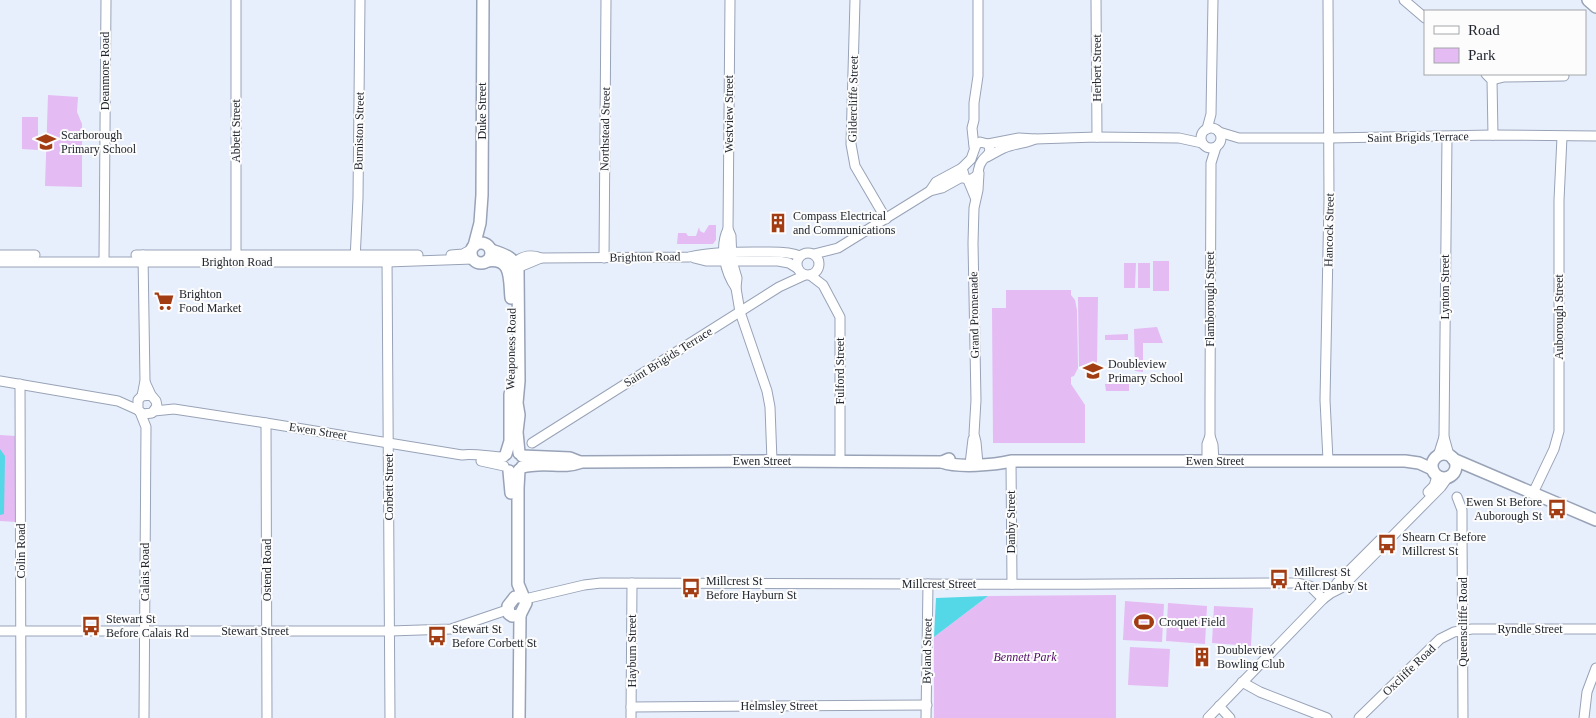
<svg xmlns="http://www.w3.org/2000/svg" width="1596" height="718" font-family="'Times New Roman',serif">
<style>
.green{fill:#e4bbf3}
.water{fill:#54d7e7}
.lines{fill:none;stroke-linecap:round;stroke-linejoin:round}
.minor-casing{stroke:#98a3b7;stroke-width:11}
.major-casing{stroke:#98a3b7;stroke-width:14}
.minor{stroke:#fff;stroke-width:9}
.major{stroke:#fff;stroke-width:11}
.labels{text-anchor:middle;stroke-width:4;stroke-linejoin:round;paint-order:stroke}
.street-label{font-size:12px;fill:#21262e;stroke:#fcfcfc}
.poi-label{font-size:12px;fill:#21262e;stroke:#fcfcfc;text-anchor:start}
.park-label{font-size:12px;font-style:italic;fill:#4e0861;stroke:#fcfcfc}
</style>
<rect width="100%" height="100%" fill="#e8effc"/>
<g class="green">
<path d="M48,95L78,97L77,112L82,124V187L45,186Z"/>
<path d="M22,117H38V150L22,149Z"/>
<path d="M709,225H716V240L713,244H677L678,233H686L688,236H696L699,227L700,231L704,233Z"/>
<rect x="1153" y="261" width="16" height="30"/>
<path d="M1124,263H1136L1135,288H1124Z"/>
<rect x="1138" y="263" width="12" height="25"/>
<path d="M1006,290H1071V295L1075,300L1077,310L1078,368L1074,376L1071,377V384L1085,405V443H993L992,308H1006Z"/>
<path d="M1078,297H1098L1097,364L1085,365L1079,367Z"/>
<path d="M1157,327L1163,343H1143V372L1135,371L1134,329Z"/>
<path d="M1128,334V340H1105V335Z"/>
<path d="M1129,382V391H1106L1105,384Z"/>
<path d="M0,435L16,436L17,522L0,521Z"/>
<path d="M1116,595V718H934V637L988,596Z"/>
<path d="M1125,601L1164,604L1162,642L1123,640Z"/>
<path d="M1168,603L1207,606L1205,644L1166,641Z"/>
<path d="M1214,606L1253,608L1251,646L1212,643Z"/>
<path d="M1130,647L1170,649L1168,687L1128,685Z"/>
</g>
<g class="water">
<path d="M0,449L5,456L4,514L0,515Z"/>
<path d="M988,596L934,637L936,598Z"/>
</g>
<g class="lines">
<defs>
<g id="minor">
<path d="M730,0L728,229L731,236L732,261L737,278L736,288L740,312L767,391L770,407L772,461"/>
<path d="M855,0L851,144L855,166L886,219"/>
<path d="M1096,0L1097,137"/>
<path d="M1404,0L1425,18"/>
<path d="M1486,74L1492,80L1493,135"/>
<path d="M1492,80L1504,77L1564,76"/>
<circle cx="1211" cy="138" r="10"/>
<path d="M1207,129L1211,114L1213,0"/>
<path d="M1219,132L1239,138H1330L1493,135L1596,136"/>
<path d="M1447,137L1444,437L1449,455"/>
<path d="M988,144L1019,138L1035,139L1097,137L1179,138L1202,143"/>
<path d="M974,147L972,128L974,120V103L978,76V0"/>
<path d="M987,157C995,153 1002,148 1010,146C1019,143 1027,143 1035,139"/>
<path d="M968,180C983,176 975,170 982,161C986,155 993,154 988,144L980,142L976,145L971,159L962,168L965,178L968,180L975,197"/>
<path d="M930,191L936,182L962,168"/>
<path d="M728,229C719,247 725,272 736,288"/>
<circle cx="808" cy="264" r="11"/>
<path d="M814,254L838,248L930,191L942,188L960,178H965"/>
<path d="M0,255H35"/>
<path d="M136,255H418"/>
<path d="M451,255L463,254L472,249"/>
<path d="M387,258L390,718"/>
<path d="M604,258L606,0"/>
<path d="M694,258L706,261H778L789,263L797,268"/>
<path d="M236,260V0"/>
<path d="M355,260L358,198L360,0"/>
<path d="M104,261L106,0"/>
<path d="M0,262H387L473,259"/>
<path d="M510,267C519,257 528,253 541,258L689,257C715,251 743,252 770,252C780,252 791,252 800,256"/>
<path d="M511,268H517L541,258"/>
<path d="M810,275L823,285L840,317V462"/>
<path d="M0,381L118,401L138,410"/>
<path d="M145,382L151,395L156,401L157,406L152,413L143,414L138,410V400L142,396L151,395"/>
<path d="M20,384L21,718"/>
<path d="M142,396L145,381L143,255"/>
<path d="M154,411L174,409L266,423L462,455C473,453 492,457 504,457"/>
<path d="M140,412L146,427L144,718"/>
<path d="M266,423L267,718"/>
<path d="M532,443L779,287L805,275"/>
<path d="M1438,456L1444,437"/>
<path d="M1328,460L1325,400L1329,200L1328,0"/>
<path d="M481,461L504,466"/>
<path d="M1011,461L1012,584"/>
<path d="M1207,461V444L1210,436"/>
<path d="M1214,461L1213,445L1210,436V401L1211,163L1216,147"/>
<path d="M970,464L973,439"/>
<path d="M978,464L976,442L974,434L976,400L973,243L974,208L978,190L979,173"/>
<path d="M1428,492L1434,486L1437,476"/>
<path d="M1533,493L1554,449L1559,431V200L1562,137"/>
<path d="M1457,497L1462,510V529L1463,718"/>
<path d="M1331,592L1337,583L1380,540"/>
<path d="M525,599L584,585L601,583C709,583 818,584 926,584C1050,585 1174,583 1298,583L1310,586L1323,599"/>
<path d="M0,631H390L451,629L507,610"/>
<path d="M1242,682L1260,692L1327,718"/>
<path d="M1219,706L1230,718"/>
<path d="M631,707L927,705"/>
<path d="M631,718L632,583"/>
<path d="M926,718L928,584"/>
<path d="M1208,718L1323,599L1331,593L1341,588L1441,487L1448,477"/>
<path d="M1359,718L1440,639L1454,632L1472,629H1596"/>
<path d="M1584,718L1587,692L1596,668"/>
</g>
<g id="major">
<path d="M1588,0L1596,7"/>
<circle cx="481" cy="253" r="10"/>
<path d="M474,246L480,223L482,195L483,0"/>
<path d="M491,250C503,254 515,257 518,271L519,381L517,403L519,415L517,432L519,453"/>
<path d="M487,261C513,257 509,280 511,298"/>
<path d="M506,454L510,441V394"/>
<circle cx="1444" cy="466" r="12"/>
<path d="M522,456L570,458L580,462"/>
<path d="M1453,459L1596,520"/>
<path d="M942,462C958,468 994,465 1011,461H1405L1419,463L1432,469"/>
<path d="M522,467C527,466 532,465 538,465C554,464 565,468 582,462L772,461L942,462L949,459"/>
<path d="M519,470L518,488V584L526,603L520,615L512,616L509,614L508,606L515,597H523"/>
<path d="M509,471L511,493"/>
<path d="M519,718L520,615"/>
</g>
</defs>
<use href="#minor" class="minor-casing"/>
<use href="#major" class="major-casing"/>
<use href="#minor" class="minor"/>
<use href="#major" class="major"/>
</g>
<defs>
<symbol id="school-bare" viewBox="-9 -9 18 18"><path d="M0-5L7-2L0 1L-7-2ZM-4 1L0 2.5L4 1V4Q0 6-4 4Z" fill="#a23c12" stroke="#fcfcfc" stroke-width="2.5" paint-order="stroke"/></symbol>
<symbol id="building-bare" viewBox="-9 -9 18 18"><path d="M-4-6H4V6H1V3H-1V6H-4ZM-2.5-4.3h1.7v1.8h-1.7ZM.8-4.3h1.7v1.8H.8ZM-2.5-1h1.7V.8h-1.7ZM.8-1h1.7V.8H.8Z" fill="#a23c12" stroke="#fcfcfc" stroke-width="2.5" paint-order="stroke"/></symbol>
<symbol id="supermarket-bare" viewBox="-9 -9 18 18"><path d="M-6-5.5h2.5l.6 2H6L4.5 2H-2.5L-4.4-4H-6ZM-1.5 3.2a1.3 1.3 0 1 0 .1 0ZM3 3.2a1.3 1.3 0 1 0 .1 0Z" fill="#a23c12" stroke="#fcfcfc" stroke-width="2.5" paint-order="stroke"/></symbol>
<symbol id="bus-bare" viewBox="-9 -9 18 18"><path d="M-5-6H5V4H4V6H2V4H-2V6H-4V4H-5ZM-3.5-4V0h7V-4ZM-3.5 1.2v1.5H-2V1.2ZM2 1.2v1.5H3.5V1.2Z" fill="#a23c12" stroke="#fcfcfc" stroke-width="2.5" paint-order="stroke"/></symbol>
<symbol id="stadium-bare" viewBox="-9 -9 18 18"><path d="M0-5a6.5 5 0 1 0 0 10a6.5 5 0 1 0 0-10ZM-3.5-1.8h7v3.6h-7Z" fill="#a23c12" stroke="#fcfcfc" stroke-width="2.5" paint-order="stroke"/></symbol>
</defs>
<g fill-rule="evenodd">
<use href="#school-bare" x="32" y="128" width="28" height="28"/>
<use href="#building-bare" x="764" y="209" width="28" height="28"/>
<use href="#supermarket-bare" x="150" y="287" width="28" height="28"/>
<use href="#school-bare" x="1079" y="357" width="28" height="28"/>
<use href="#bus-bare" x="1543" y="495" width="28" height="28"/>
<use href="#bus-bare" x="1373" y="530" width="28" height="28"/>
<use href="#bus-bare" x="1265" y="565" width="28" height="28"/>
<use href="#bus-bare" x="677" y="574" width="28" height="28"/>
<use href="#stadium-bare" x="1130" y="608" width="28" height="28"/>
<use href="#bus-bare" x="77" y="612" width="28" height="28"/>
<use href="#bus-bare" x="423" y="622" width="28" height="28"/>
<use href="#building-bare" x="1188" y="643" width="28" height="28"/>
</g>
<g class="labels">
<g class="street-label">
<text transform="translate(1097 68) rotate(-90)" y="4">Herbert Street</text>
<text transform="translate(105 71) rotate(-90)" y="4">Deanmore Road</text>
<text transform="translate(853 99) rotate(-89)" y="4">Gildercliffe Street</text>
<text transform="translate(482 111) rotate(-90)" y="4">Duke Street</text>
<text transform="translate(729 114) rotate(-90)" y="4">Westview Street</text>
<text transform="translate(605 129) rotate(-89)" y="4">Northstead Street</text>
<text transform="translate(236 131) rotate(-90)" y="4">Abbett Street</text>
<text transform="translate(359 131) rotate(-89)" y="4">Burniston Street</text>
<text transform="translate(1418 137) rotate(-1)" y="4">Saint Brigids Terrace</text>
<text transform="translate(1329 230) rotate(-89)" y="4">Hancock Street</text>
<text transform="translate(645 257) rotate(-1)" y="4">Brighton Road</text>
<text x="237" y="266">Brighton Road</text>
<text transform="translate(1445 287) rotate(-90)" y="4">Lynton Street</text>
<text transform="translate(1210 299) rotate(-90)" y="4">Flamborough Street</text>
<text transform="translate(974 315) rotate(-91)" y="4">Grand Promenade</text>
<text transform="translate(1559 317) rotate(-90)" y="4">Auborough Street</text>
<text transform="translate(511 349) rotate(-89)" y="4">Weaponess Road</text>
<text transform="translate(668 357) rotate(-32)" y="4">Saint Brigids Terrace</text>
<text transform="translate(840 371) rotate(-90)" y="4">Fulford Street</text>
<text transform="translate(318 431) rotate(9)" y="4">Ewen Street</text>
<text x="762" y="465">Ewen Street</text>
<text x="1215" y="465">Ewen Street</text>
<text transform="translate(389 487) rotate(-90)" y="4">Corbett Street</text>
<text transform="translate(1011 522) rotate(-90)" y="4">Danby Street</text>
<text transform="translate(21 551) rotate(-90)" y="4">Colin Road</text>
<text transform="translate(267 570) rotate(-90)" y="4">Ostend Road</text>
<text transform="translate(145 572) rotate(-90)" y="4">Calais Road</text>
<text x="939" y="588">Millcrest Street</text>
<text transform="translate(1463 622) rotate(-90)" y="4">Queenscliffe Road</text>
<text x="1530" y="633">Ryndle Street</text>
<text x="255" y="635">Stewart Street</text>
<text transform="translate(632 651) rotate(-90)" y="4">Hayburn Street</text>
<text transform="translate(927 651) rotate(-89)" y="4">Byland Street</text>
<text transform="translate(1409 670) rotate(-44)" y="4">Oxcliffe Road</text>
<text x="779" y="710">Helmsley Street</text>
</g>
<g class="poi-label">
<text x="61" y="139">Scarborough<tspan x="61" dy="14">Primary School</tspan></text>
<text x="793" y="220">Compass Electrical<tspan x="793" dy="14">and Communications</tspan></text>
<text x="179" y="298">Brighton<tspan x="179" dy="14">Food Market</tspan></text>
<text x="1108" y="368">Doubleview<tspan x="1108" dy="14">Primary School</tspan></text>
<text x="1542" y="506" text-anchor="end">Ewen St Before<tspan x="1542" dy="14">Auborough St</tspan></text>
<text x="1402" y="541">Shearn Cr Before<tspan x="1402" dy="14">Millcrest St</tspan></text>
<text x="1294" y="576">Millcrest St<tspan x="1294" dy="14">After Danby St</tspan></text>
<text x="706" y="585">Millcrest St<tspan x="706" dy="14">Before Hayburn St</tspan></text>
<text x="106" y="623">Stewart St<tspan x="106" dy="14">Before Calais Rd</tspan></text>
<text x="1159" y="626">Croquet Field</text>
<text x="452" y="633">Stewart St<tspan x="452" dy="14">Before Corbett St</tspan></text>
<text x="1217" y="654">Doubleview<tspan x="1217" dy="14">Bowling Club</tspan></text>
</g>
<g class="park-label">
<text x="1025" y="661">Bennett Park</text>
</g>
</g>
<rect x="1424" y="10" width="162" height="65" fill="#fcfcfc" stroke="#a4a6aa"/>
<rect x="1434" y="26" width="25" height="8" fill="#ffffff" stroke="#a4a6aa"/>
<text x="1468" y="35" font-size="15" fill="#21262e">Road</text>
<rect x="1434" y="48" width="25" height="15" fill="#e4bbf3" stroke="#a4a6aa"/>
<text x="1468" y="60" font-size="15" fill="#21262e">Park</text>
</svg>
